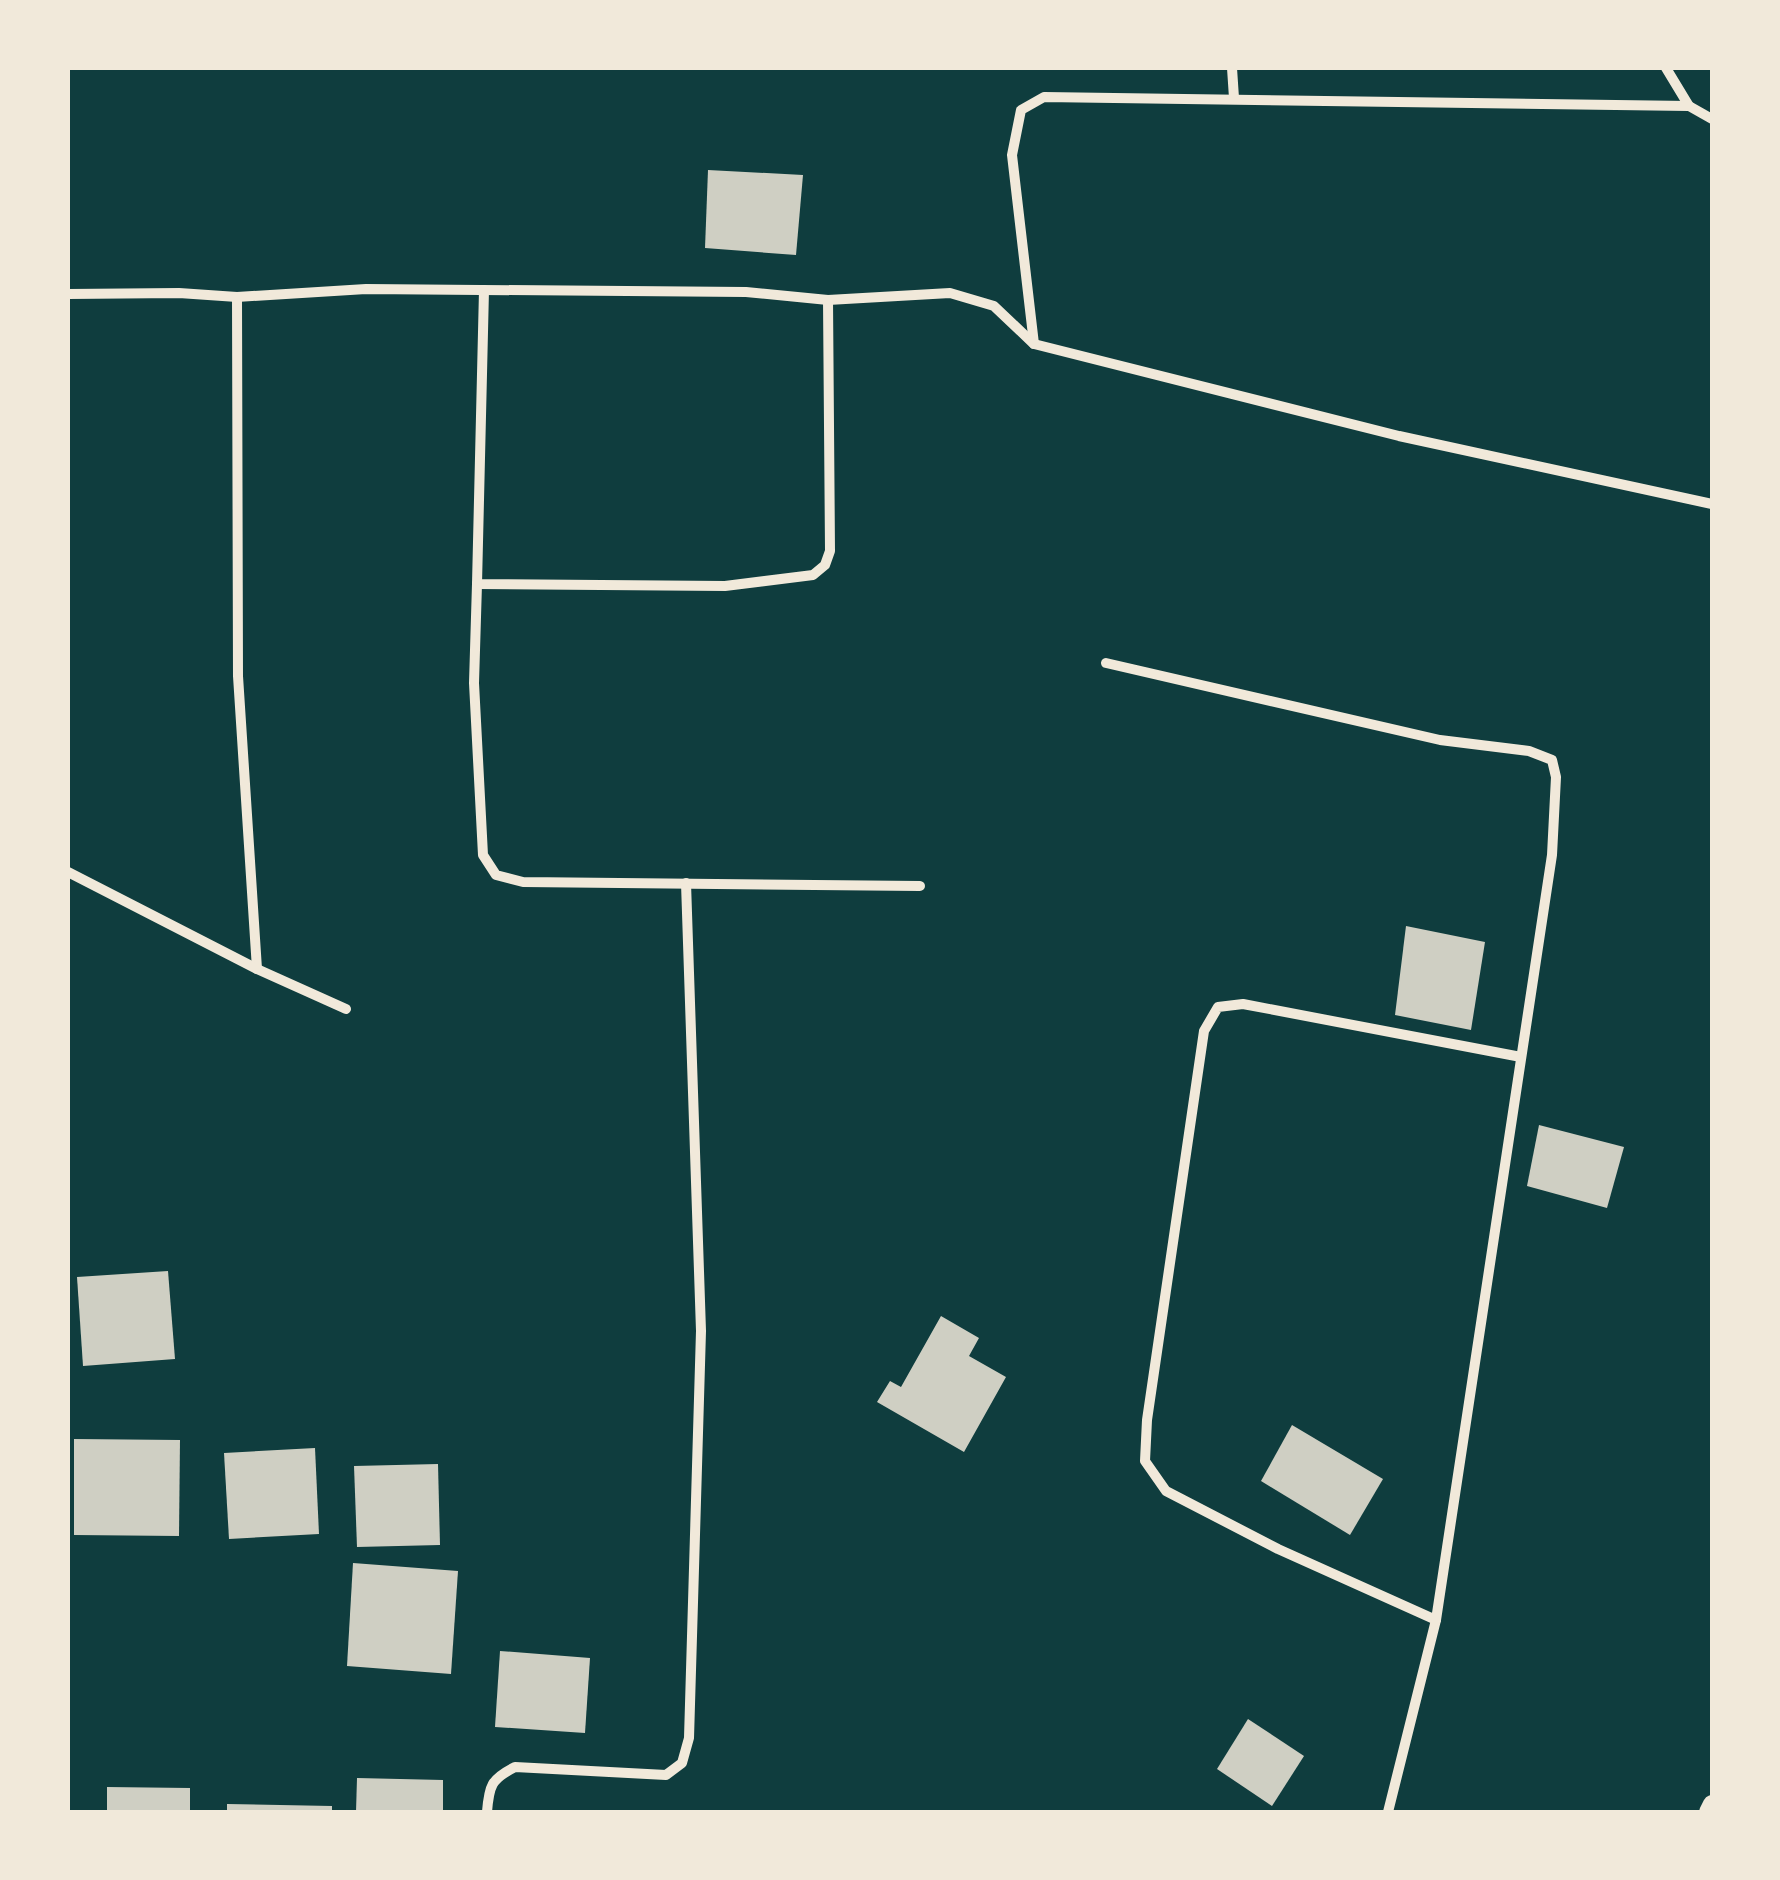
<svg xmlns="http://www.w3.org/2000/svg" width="1780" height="1880" font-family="Inter,sans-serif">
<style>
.building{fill:#cfcfc3}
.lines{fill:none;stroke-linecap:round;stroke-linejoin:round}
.minor{stroke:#f1e9da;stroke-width:10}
.tertiary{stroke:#f1e9da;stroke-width:18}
</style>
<rect width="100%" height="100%" fill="#0f3d3e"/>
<g class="building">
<path d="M708,170L803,175L796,255L705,248Z"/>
<path d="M1406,926L1485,942L1471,1030L1395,1015Z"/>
<path d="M1539,1125L1624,1147L1607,1208L1527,1186Z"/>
<path d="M168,1271L175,1359L83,1366L77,1277Z"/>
<path d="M941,1316L979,1338L969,1356L1006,1377L964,1452L877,1402L890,1381L901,1387Z"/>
<path d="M1292,1425L1383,1479L1350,1535L1261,1481Z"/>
<path d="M74,1439L180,1440L179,1536L74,1535Z"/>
<path d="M315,1448L319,1534L229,1539L224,1453Z"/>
<path d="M438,1464L440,1545L357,1547L354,1466Z"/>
<path d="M353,1563L458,1571L451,1674L347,1666Z"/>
<path d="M500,1651L590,1658L585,1733L495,1727Z"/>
<path d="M1248,1719L1304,1756L1272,1806L1217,1769Z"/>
<path d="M357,1778L443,1780V1812H356Z"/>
<path d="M107,1787L190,1788V1812H107Z"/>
<path d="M227,1804L332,1806V1812H227Z"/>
</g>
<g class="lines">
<g class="minor">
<path d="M1232,68L1234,98"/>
<path d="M1666,68L1689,106L1712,119"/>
<path d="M484,290L477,584L725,586L813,575L825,565L830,551L828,300"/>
<path d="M68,294L179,293L237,297L366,289L746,292L828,300L950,293L994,306L1034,344L1399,436L1712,504"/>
<path d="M237,297L238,676L257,969"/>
<path d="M1034,344L1012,155L1021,110L1044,97L1689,106"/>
<path d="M477,584L474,683L483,855L496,875L523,882L920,886"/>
<path d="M1106,663L1440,740L1529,751L1552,760L1556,777L1552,855L1436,1620L1388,1812"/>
<path d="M68,872L257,969L346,1009"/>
<path d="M1436,1620L1278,1549L1166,1491L1145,1461L1147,1420L1204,1031L1218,1007L1243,1004L1521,1057"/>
<path d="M487,1812C489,1786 491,1779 515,1767L666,1775L682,1763L689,1738L701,1331L686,883"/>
</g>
<path class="tertiary" d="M1708,1812L1712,1804"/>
</g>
<rect width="1780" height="1880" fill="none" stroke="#f1e9da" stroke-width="140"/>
</svg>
